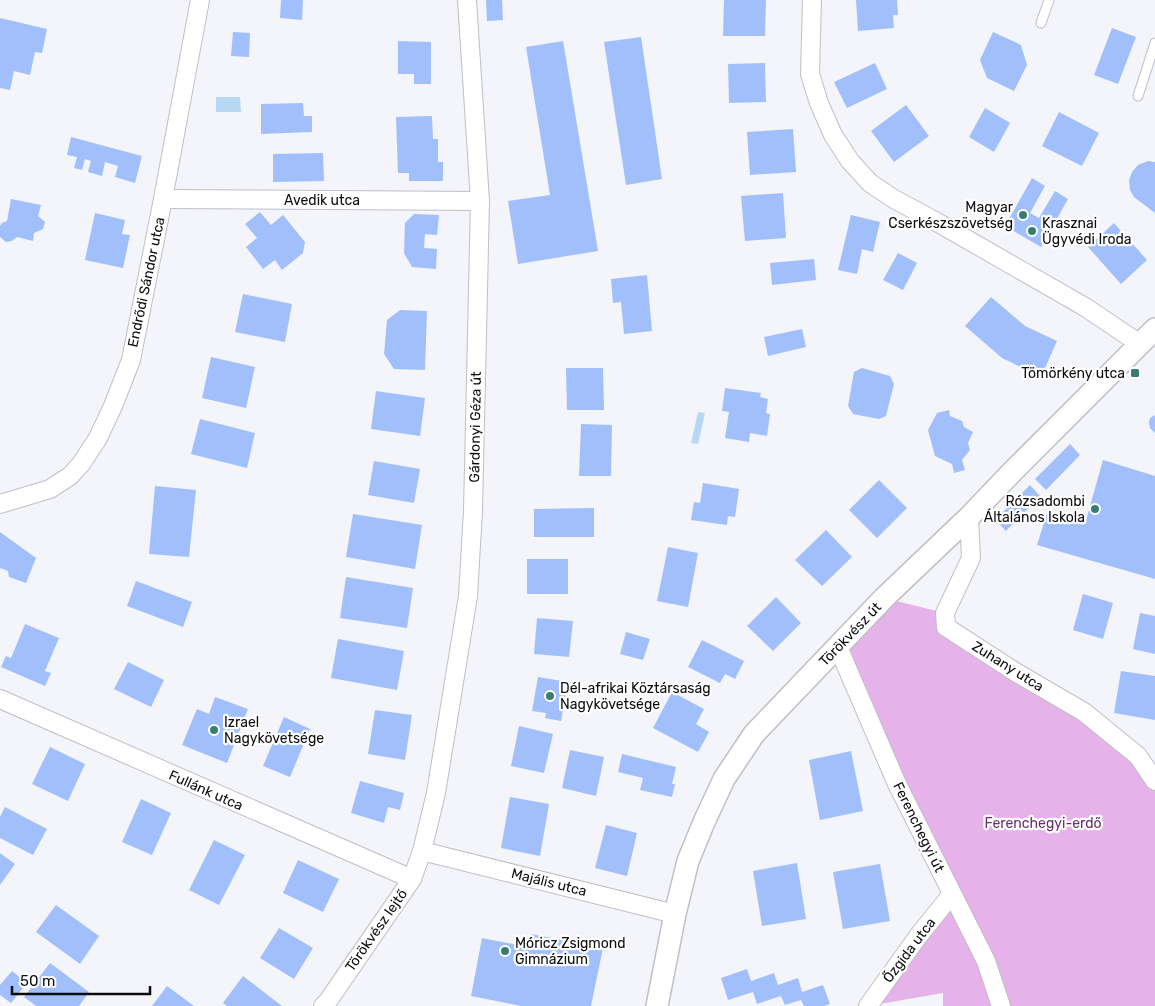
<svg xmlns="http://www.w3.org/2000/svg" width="1155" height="1006" font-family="Rubik,sans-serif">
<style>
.forest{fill:#e5b3e9}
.water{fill:#b5d8f5}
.building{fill:#a1bffb}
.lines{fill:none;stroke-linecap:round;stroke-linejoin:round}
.service-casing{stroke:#bfbfc6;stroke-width:11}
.minor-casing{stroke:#bfbfc6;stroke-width:20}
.tertiary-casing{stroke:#bfbfc6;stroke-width:24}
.service{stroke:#fff;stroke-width:9}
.minor{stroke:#fff;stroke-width:18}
.tertiary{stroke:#fff;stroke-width:21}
.poi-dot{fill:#387d74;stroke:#fff;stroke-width:2}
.labels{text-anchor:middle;stroke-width:4.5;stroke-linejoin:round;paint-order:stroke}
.street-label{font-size:14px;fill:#0c0c0e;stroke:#fff}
.poi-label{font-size:14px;fill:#0c0c0e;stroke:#fff;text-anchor:start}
.park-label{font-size:14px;fill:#682e6e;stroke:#fff}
</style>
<rect width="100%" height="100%" fill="#f4f4fb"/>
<path class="forest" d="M884,598L945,613L946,627L1084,712L1155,781V1006H943V993L868,1006L952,894L838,647Z"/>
<g class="water">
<path d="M216,97H240L241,112H216Z"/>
<path d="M698,412L705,413L698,444L691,443Z"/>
</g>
<g class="building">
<path d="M281,0H303L302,20L280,18Z"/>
<path d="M486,0H502L503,20L487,21Z"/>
<path d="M724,0H766L765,36H723Z"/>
<path d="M856,0H897L898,15H893L894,28L858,31Z"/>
<path d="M0,18L47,29L42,53L35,52L30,75L14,71L10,90L0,88Z"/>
<path d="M1112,28L1136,37L1118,84L1094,75Z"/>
<path d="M233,32L250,33L249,57L231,56Z"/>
<path d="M993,32L1021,45L1027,65L1014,91L987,78L980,60Z"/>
<path d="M641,37L662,179L626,185L604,42Z"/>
<path d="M398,41L431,42V84H414V74H398Z"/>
<path d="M563,41L598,251L518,264L508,201L550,195L526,47Z"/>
<path d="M765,63L766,102L729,103L728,64Z"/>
<path d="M875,63L887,89L847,108L834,82Z"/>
<path d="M303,103L304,116H312V132L261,134V104Z"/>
<path d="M906,105L929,136L894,162L871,131Z"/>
<path d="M985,108L1010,123L994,152L969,137Z"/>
<path d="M1059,112L1099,133L1082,166L1042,146Z"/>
<path d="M432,116L433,139H438V162H443V181H409V173H398L396,117Z"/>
<path d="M793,129L796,172L750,175L747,132Z"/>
<path d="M71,137L142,156L135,183L115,177L118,166L105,162L102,176L88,172L91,161L85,159L82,170L74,168L77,157L67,155Z"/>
<path d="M323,153L324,181L273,182V154Z"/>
<path d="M1148,161L1155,162V213L1134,197L1130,190L1129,180L1132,172L1138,165Z"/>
<path d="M1032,178L1045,186L1030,213L1039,218L1055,191L1068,199L1041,247L1005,226Z"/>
<path d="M783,193L786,238L745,241L741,196Z"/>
<path d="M11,199L41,205L38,216L45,222L43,229L34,233L33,241L17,237L12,241L6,242L0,237V226L2,223L7,221Z"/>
<path d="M260,212L271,225L283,215L305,242L303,253L282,270L275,260L263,269L246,247L257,238L245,224Z"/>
<path d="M95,213L125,220L122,234L130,235L123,268L85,260Z"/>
<path d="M414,214L439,215L437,235L425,234L424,248L437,249L436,269L412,267L404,253L405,223Z"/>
<path d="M851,215L880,222L873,252L862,249L857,274L838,270Z"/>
<path d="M1114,223L1147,260L1121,284L1088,247Z"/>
<path d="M898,253L917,263L903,290L883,280Z"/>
<path d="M814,259L816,280L772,285L770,263Z"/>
<path d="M647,275L652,331L624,334L621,302L613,303L611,279Z"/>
<path d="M243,294L292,304L285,342L235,332Z"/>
<path d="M991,297L1025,326L1057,341L1041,377L1002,358L965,326Z"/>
<path d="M400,310L427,311L425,370L394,369L384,354L387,320Z"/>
<path d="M802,329L806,347L768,356L764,337Z"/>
<path d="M211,357L255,367L246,408L202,398Z"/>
<path d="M566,368H603L604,410H567Z"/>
<path d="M862,368L890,376L894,384L886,416L879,419L853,414L848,406L854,372Z"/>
<path d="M725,388L761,393L760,397L768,399L766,413L770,414L767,436L750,433L749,442L725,438L729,412L722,411Z"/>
<path d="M376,391L425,398L420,436L371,429Z"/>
<path d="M949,410L950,416L962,421L964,427L973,432L968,443L970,450L962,460L965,470L954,473L952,464L935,456L928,430L937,413Z"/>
<path d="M1155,415V433L1150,428L1149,422L1150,418Z"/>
<path d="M200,419L255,433L247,468L191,454Z"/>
<path d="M581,424L612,425L611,476H579Z"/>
<path d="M1070,444L1080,455L1046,490L1035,479Z"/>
<path d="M1103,460L1155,476V579L1037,545L1047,513L1085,524Z"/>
<path d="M374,461L420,469L414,503L368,495Z"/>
<path d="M879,480L907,508L877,538L849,510Z"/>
<path d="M703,483L739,489L735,517L728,516L727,525L691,520L694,502L700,503Z"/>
<path d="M1030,485L1040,496L1006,531L995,520Z"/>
<path d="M155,486L196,490L189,557L149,554Z"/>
<path d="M594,508V537H534V509Z"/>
<path d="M353,514L422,525L415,569L346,557Z"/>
<path d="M826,530L852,557L822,586L795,560Z"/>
<path d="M0,532L36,558L26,583L9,577L8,571L0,568Z"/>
<path d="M668,547L698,553L688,607L657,601Z"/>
<rect x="527" y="559" width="41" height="35"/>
<path d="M346,577L413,588L407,628L340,618Z"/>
<path d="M136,581L192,602L183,627L127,606Z"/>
<path d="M1083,594L1113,603L1103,639L1073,630Z"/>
<path d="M776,597L801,623L773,651L747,626Z"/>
<path d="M1140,613L1155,616V654L1133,649Z"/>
<path d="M537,618L573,621L569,657L534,654Z"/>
<path d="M25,624L59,638L45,671L51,673L45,686L1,667L6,656L11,658Z"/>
<path d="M626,632L650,639L643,660L620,654Z"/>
<path d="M338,639L404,651L397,690L331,678Z"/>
<path d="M702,640L744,661L735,679L725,674L720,683L688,667Z"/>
<path d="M128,662L164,680L151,707L114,689Z"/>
<path d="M1121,671L1155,676V720L1114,713Z"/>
<path d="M538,677L568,682L561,721L545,718L546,713L532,711Z"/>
<path d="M672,692L704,709L696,724L709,732L698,752L653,728Z"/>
<path d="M215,697L248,709L227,763L182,745L197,709L209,714Z"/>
<path d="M375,710L412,715L405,760L368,754Z"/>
<path d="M284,717L310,729L290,777L263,766Z"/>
<path d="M519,726L553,734L544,773L511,766Z"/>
<path d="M50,747L85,764L68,801L32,784Z"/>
<path d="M570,750L604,757L596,796L562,788Z"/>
<path d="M851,751L863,811L820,820L809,760Z"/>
<path d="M622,754L676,767L672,784H675L672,797L640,790L643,778L618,772Z"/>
<path d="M360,781L404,793L400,810L388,807L384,823L351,813Z"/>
<path d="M510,797L549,804L540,856L501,848Z"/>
<path d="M141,799L171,813L152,855L122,842Z"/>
<path d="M5,807L47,829L33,855L0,838V817Z"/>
<path d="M606,825L637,833L627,876L595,868Z"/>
<path d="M214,840L245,855L219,905L189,890Z"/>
<path d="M0,853L15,864L0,885Z"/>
<path d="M298,860L339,879L323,912L283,893Z"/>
<path d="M797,863L806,919L762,926L753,871Z"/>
<path d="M880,864L890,921L843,929L833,872Z"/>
<path d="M56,905L99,936L80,964L36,932Z"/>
<path d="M279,928L313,948L294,979L260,958Z"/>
<path d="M531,934L603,948L591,1006H521L471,996L482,938L528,947Z"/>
<path d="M50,963L89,992L79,1006H36L24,997Z"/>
<path d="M747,969L751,981L774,973L778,985L798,978L802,992L823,985L830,1004L824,1006H804L801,1000L785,1005L781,996L757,1004L753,992L728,1000L721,978Z"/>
<path d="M12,971L27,983L11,1003L0,995V985Z"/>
<path d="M243,976L282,1006H227L223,1003Z"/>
<path d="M167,986L194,1006H152Z"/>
</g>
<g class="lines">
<defs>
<g id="service">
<path d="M1041,23L1049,0"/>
<path d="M1138,96L1155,43"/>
</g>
<g id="minor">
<path d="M812,0L810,74L819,103L833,135L850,161L870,183L894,199L935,221L1085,307L1140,344"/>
<path d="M163,199L480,201"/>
<path d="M0,504L50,489L70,476L81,464L98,438L113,406L131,360L163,199L200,0"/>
<path d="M969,517L971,558L945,613L946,627L1017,673L1084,712L1138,756L1155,781"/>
<path d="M838,647L897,784L986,961L1001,1006"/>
<path d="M0,699L412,879"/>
<path d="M422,851L675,914"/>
<path d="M323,1006L328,1001L412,879L422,851L436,793L468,596L473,511L480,201L467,0"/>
<path d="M868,1006L919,935L952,894"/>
</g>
<path id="tertiary" d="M657,1006L675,914L688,861L704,822L724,779L754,734L884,598L969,517L1012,472L1155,329"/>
</defs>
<use href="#service" class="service-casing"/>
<use href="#minor" class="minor-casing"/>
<use href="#tertiary" class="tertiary-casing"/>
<use href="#service" class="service"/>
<use href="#minor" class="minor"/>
<use href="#tertiary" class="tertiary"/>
</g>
<g class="poi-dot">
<circle cx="1023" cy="215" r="5"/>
<circle cx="1032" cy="231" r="5"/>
<rect x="1130" y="368" width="10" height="10" rx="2.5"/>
<circle cx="1095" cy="509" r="5"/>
<circle cx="550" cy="696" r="5"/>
<circle cx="214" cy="730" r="5"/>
<circle cx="505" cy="951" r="5"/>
</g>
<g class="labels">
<g class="street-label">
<text x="322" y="205">Avedik utca</text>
<text transform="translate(146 282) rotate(-78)" y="5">Endrődi Sándor utca</text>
<text transform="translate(475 427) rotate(-89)" y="5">Gárdonyi Géza út</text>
<text transform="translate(850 634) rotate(-46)" y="5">Törökvész út</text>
<text transform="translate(1008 666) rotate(32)" y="5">Zuhany utca</text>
<text transform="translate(206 790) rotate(24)" y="5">Fullánk utca</text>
<text transform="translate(919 827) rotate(64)" y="5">Ferenchegyi út</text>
<text transform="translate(549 882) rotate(14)" y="5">Majális utca</text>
<text transform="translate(376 930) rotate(-55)" y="5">Törökvész lejtő</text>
<text transform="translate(909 950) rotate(-53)" y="5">Őzgida utca</text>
</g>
<g class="poi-label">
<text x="1013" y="212" text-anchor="end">Magyar<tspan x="1013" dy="16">Cserkészszövetség</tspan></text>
<text x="1042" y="228">Krasznai<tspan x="1042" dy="16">Ügyvédi Iroda</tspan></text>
<text x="1125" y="378" text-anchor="end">Tömörkény utca</text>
<text x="1085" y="506" text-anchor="end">Rózsadombi<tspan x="1085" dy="16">Általános Iskola</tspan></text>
<text x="560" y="693">Dél-afrikai Köztársaság<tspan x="560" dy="16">Nagykövetsége</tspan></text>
<text x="224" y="727">Izrael<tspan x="224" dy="16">Nagykövetsége</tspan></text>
<text x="515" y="948">Móricz Zsigmond<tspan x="515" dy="16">Gimnázium</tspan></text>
</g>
<g class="park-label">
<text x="1043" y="828">Ferenchegyi-erdő</text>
</g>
</g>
<path d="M12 986v8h138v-8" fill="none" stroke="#0c0c0e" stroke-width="2.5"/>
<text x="20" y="986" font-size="15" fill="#0c0c0e" stroke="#ffffff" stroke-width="4" paint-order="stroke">50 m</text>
</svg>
